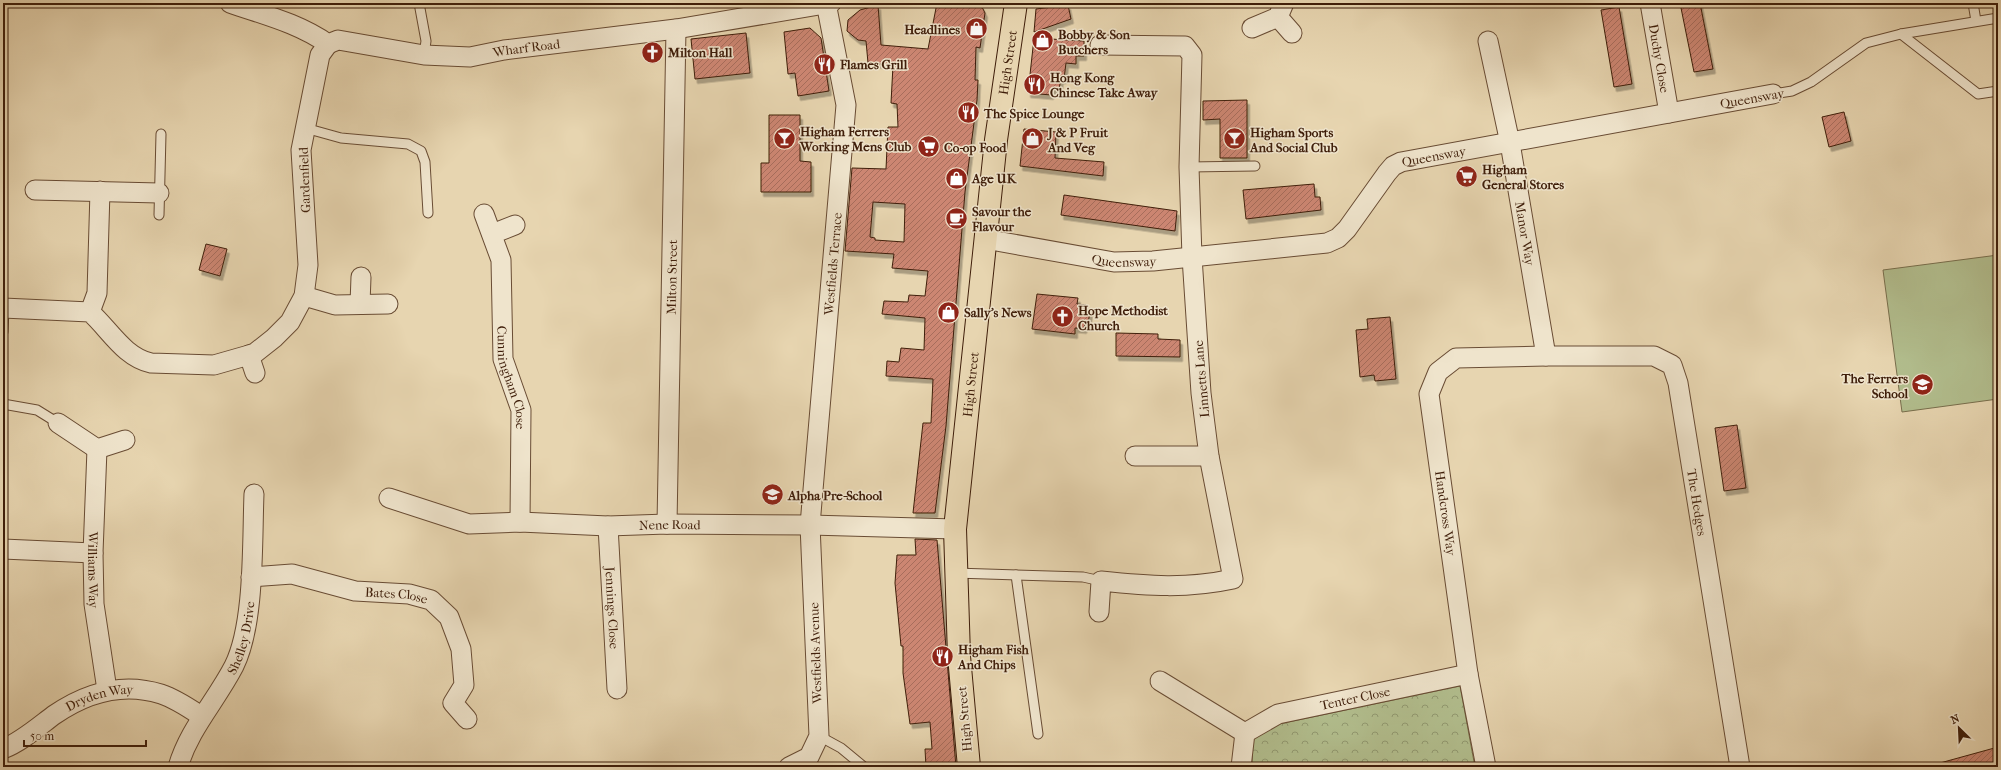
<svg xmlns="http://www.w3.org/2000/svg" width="2001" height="770" font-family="'IM FELL French Canon',serif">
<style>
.park{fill:url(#park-crowns);stroke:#786e4c}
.pitch{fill:#b2be8e;stroke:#786e4c}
.building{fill:url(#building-hatch);stroke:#3f1e0a;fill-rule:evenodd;filter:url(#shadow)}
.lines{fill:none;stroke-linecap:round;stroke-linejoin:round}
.lane-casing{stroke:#694c34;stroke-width:11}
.street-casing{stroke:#694c34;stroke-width:21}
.primary-casing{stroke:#3f1e0a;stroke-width:24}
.lane{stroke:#efe4cc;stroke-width:9}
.street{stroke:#efe4cc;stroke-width:19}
.primary{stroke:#e7d5b0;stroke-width:22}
.labels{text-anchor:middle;stroke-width:3;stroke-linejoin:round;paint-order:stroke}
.poi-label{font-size:13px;font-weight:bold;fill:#3f1e0a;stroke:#efe4cc;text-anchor:start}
.street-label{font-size:13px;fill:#3f1e0a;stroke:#efe4cc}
</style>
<defs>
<pattern id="park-crowns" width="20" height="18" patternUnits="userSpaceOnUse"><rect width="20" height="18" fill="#b2be8e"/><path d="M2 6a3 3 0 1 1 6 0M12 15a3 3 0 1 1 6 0" fill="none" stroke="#929a72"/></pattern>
<pattern id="building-hatch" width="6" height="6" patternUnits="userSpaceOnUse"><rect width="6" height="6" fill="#cc8672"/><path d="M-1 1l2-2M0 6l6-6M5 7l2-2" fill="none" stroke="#a76d5c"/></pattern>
<filter id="shadow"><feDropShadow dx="2.5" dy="4.5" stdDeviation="0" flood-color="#0004"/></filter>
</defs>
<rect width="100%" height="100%" fill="#e7d5b0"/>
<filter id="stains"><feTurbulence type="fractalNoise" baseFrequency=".005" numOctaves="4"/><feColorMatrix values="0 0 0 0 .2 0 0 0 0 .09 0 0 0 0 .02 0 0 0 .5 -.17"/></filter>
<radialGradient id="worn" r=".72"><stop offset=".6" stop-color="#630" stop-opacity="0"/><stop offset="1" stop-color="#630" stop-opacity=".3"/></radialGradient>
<path class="park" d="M1460,686L1475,767H1252L1253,737L1279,724Z"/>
<path class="pitch" d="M1998,255V399L1902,412L1883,270Z"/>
<g class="building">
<path d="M937,3H971L981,5L985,13L980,48L976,47L975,80H978L977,100L965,192L946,426L935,513H913L923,423H931L933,379L886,376L887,361L899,362L901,348L924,350L925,318L882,314L884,301L908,302L909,295L925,296L928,271L892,268L894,254L845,251L852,168L886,169L888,127H898L897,104L891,103L893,65L868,63L866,41L858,40L847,31L848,20L860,10L878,5L881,45L928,49ZM873,202L905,204L904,242L875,240V238L870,237Z"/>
<path d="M1680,3H1700L1713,69L1694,72Z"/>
<path d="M1068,5L1071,19L1034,32L1036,9Z"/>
<path d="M1619,7L1632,84L1614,87L1601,10Z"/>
<path d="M810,28L821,38L829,91L798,96L795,73L788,74L784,32Z"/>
<path d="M746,33L750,73L695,79L691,39Z"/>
<path d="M1034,38L1084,41V56H1076V64L1066,63L1064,79H1061L1059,89L1051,90V95L1028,93Z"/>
<path d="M1247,100V158H1220V119L1203,120V101Z"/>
<path d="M1844,112L1851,141L1829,147L1822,117Z"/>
<path d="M769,115H800V161L811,162V192H761V163H769Z"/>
<path d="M1024,129L1056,132L1055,158L1104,162L1103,176L1020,166Z"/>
<path d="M1314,184L1315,197H1320L1321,210L1246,219L1243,190Z"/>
<path d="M1064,195L1177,211L1175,231L1061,215Z"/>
<path d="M206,244L227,249L220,276L199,270Z"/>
<path d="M1037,294L1078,298L1077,304L1086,305V310L1090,311L1088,324L1085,323L1084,329L1075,328V334L1032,329Z"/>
<path d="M1390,317L1396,379L1375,381L1374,375L1360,377L1356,330L1368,329L1367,319Z"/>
<path d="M1116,333L1158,334V339L1180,340V357L1116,356Z"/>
<path d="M1737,425L1746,488L1724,491L1715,428Z"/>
<path d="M915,539L937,540L956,767H926L925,749H932L930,722L910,724L903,673V646H901L895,583L897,555H916Z"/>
<path d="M1998,747V767H1940V763Z"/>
</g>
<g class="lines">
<defs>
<g id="lane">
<path d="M419,3L426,41L424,55"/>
<path d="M1973,3L1976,21"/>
<path d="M1901,34L1978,94L1998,91"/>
<path d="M1773,94L1792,91L1811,82L1866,43L1901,34L1998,18"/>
<path d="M305,128L341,138L408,144L421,151L425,162L428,213"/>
<path d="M1189,167L1255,166"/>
<path d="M159,215L161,134"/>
<path d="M3,332L4,308"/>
<path d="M3,404L37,410L58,423"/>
<path d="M955,573L1083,577L1101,581"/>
<path d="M1016,575L1038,734"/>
<path d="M819,736L841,748L864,767"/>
</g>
<g id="street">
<path id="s1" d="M230,3C264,15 298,23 328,44L338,40L424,55L470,57L504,50L676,29L831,3"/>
<path id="s2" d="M1650,3L1669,113"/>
<path d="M1278,17L1292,33"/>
<path d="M1252,28L1278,17L1284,3"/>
<path id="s3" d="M1488,41L1510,143L1546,356"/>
<path d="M35,190L159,193"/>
<path id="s4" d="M484,214L501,260L503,359L521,410L520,522"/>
<path d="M492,234L515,225"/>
<path id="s5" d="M985,239L1114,262L1153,261L1327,243L1338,238L1347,229L1387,173L1393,166L1401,162L1773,94"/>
<path d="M304,296L335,305L388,304"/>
<path d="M360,304L361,277"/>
<path d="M3,308L90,312C110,330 124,357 151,363L214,365L249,355L255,353L274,338L290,322L304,296L308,265L301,150L320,55L328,44"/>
<path d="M90,312L97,293L100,191"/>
<path d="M249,355L255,373"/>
<path d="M58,423L97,449L125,440"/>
<path id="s6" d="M97,449L93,553L94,604L107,690"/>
<path d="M1135,456H1209"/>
<path id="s7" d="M389,498L469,524L520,522L608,526L667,524L810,525L955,529"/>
<path id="s8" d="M667,524L676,29"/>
<path id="s9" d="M608,526L617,689"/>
<path d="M3,549L93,553"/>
<path id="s10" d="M251,577L292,574L355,591L409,594L431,600L449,617L461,649L464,685L453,703L467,719"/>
<path d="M1099,612L1101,581C1148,586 1187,589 1233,579L1209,456L1201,393L1192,257L1189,167L1192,55L1185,46L1100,45"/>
<path d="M1160,681L1245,733"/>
<path id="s11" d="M3,749C21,742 38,727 54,715C86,693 123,682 161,694C176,699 189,708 201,716"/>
<path id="s12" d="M178,767C189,729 216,701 234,666C255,624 252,542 254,494"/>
<path id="s13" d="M789,767L809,757L819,736L810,525L846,105L826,3"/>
<path id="s14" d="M1241,767L1245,733L1278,714L1468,674"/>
<path id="s15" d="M1486,767L1468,674L1429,394L1438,372L1456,358L1546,356H1654L1672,365L1678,383L1740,767"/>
</g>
<g id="primary">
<path id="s16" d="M969,767L959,656L955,529L996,140L1016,3"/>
</g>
</defs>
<use href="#lane" class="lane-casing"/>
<use href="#street" class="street-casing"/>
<use href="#primary" class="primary-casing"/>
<use href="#lane" class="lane"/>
<use href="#street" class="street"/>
<use href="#primary" class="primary"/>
</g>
<defs>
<symbol id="shop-disc" viewBox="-11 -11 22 22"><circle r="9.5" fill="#8f2418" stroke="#efe4cc"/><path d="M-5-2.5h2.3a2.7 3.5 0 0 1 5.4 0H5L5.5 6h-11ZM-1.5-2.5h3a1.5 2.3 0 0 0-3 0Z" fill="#fff"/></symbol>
<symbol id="church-disc" viewBox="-11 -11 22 22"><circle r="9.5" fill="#8f2418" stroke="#efe4cc"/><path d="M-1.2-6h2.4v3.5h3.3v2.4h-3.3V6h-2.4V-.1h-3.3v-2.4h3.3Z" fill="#fff"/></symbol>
<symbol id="restaurant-disc" viewBox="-11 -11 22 22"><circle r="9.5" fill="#8f2418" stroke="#efe4cc"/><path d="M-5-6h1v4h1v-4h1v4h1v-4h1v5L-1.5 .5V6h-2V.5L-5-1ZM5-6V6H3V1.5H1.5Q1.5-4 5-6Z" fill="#fff"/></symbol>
<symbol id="bar-disc" viewBox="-11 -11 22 22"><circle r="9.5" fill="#8f2418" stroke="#efe4cc"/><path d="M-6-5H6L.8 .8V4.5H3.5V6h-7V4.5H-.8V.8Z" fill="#fff"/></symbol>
<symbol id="supermarket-disc" viewBox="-11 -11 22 22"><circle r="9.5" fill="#8f2418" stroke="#efe4cc"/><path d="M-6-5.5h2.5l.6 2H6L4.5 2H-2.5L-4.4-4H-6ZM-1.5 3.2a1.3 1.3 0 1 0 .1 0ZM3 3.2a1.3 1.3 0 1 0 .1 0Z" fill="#fff"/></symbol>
<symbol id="cafe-disc" viewBox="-11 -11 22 22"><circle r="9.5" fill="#8f2418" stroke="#efe4cc"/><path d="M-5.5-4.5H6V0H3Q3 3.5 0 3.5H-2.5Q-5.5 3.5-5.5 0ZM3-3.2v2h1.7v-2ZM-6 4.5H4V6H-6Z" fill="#fff"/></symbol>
<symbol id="school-disc" viewBox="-11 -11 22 22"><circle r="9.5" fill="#8f2418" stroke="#efe4cc"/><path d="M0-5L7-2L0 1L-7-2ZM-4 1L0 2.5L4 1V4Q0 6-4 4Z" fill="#fff"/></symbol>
</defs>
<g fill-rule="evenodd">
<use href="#shop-disc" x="964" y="16" width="25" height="25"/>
<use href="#shop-disc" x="1030" y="28" width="25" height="25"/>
<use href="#church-disc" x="640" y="40" width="25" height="25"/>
<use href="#restaurant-disc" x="812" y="52" width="25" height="25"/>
<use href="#restaurant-disc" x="1022" y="72" width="25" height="25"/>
<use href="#restaurant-disc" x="956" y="100" width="25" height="25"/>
<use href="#bar-disc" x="772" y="126" width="25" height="25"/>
<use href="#shop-disc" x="1020" y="126" width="25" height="25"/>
<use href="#bar-disc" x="1222" y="126" width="25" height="25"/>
<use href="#supermarket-disc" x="916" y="134" width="25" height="25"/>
<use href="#supermarket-disc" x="1454" y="164" width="25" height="25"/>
<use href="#shop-disc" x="944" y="166" width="25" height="25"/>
<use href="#cafe-disc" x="944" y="206" width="25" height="25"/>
<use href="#shop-disc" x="936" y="300" width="25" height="25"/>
<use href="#church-disc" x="1050" y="304" width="25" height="25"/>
<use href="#school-disc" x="1910" y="372" width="25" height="25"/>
<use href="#school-disc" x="760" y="482" width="25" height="25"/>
<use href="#restaurant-disc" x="930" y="644" width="25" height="25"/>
</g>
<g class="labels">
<g class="poi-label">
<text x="960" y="34" text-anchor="end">Headlines</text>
<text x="1058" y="39">Bobby &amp; Son<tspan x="1058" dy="15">Butchers</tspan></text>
<text x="668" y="57">Milton Hall</text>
<text x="840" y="69">Flames Grill</text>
<text x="1050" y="82">Hong Kong<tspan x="1050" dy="15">Chinese Take Away</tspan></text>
<text x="984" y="118">The Spice Lounge</text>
<text x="800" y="136">Higham Ferrers<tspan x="800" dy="15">Working Mens Club</tspan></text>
<text x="1048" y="137">J &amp; P Fruit<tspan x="1048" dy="15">And Veg</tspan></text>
<text x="1250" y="137">Higham Sports<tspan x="1250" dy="15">And Social Club</tspan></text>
<text x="944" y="152">Co-op Food</text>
<text x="1482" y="174">Higham<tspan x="1482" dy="15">General Stores</tspan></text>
<text x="972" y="183">Age UK</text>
<text x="972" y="216">Savour the<tspan x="972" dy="15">Flavour</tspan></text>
<text x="1078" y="315">Hope Methodist<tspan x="1078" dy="15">Church</tspan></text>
<text x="964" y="317">Sally's News</text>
<text x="1908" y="383" text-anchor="end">The Ferrers<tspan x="1908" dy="15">School</tspan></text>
<text x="788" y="500">Alpha Pre-School</text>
<text x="958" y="654">Higham Fish<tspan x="958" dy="15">And Chips</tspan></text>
</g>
<g class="street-label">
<text dy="5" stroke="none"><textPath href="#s1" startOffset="308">Wharf Road</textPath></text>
<text dy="5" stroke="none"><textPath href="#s2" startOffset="56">Duchy Close</textPath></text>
<text dy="5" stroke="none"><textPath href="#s16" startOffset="708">High Street</textPath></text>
<text transform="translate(1752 98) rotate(-10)" y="5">Queensway</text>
<text dy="5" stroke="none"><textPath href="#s5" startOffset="490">Queensway</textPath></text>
<text transform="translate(304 180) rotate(-92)" y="5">Gardenfield</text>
<text dy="5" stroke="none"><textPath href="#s3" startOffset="196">Manor Way</textPath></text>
<text dy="5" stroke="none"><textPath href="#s5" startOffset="141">Queensway</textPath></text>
<text dy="5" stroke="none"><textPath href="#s13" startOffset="519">Westfields Terrace</textPath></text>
<text dy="5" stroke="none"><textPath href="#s8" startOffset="247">Milton Street</textPath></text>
<text dy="5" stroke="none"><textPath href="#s4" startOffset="168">Cunningham Close</textPath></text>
<text transform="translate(1201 379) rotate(-95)" y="5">Linnetts Lane</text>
<text dy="5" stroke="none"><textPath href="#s16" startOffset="384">High Street</textPath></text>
<text dy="5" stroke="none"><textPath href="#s15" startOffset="782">The Hedges</textPath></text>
<text transform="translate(1446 513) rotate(82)" y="5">Handcross Way</text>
<text dy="5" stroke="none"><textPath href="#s7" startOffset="285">Nene Road</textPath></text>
<text dy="5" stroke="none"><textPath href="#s6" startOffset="121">Williams Way</textPath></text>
<text dy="5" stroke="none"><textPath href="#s10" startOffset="148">Bates Close</textPath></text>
<text dy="5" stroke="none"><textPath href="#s9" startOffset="82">Jennings Close</textPath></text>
<text dy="5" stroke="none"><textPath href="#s12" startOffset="145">Shelley Drive</textPath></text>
<text transform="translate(815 653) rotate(-92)" y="5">Westfields Avenue</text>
<text dy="5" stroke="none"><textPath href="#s14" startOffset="151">Tenter Close</textPath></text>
<text dy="5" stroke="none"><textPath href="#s11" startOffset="111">Dryden Way</textPath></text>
<text transform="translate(964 719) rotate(-95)" y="5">High Street</text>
</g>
</g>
<rect width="2001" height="770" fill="none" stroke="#e7d5b0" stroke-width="16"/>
<rect x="4" y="4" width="1993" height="762" fill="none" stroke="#3f1e0a" stroke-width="2"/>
<rect x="8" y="8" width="1985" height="754" fill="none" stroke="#3f1e0a"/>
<g transform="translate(1959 728) rotate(336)" stroke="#efe4cc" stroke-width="3" paint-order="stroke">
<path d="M0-3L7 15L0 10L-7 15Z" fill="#3f1e0a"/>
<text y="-6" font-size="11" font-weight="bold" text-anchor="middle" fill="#3f1e0a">N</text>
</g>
<path d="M24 740v6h122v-6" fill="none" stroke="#3f1e0a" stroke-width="2"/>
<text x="30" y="740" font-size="12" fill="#3f1e0a" stroke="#efe4cc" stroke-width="3" paint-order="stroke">50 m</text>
<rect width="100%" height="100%" filter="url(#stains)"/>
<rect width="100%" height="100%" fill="url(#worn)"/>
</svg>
